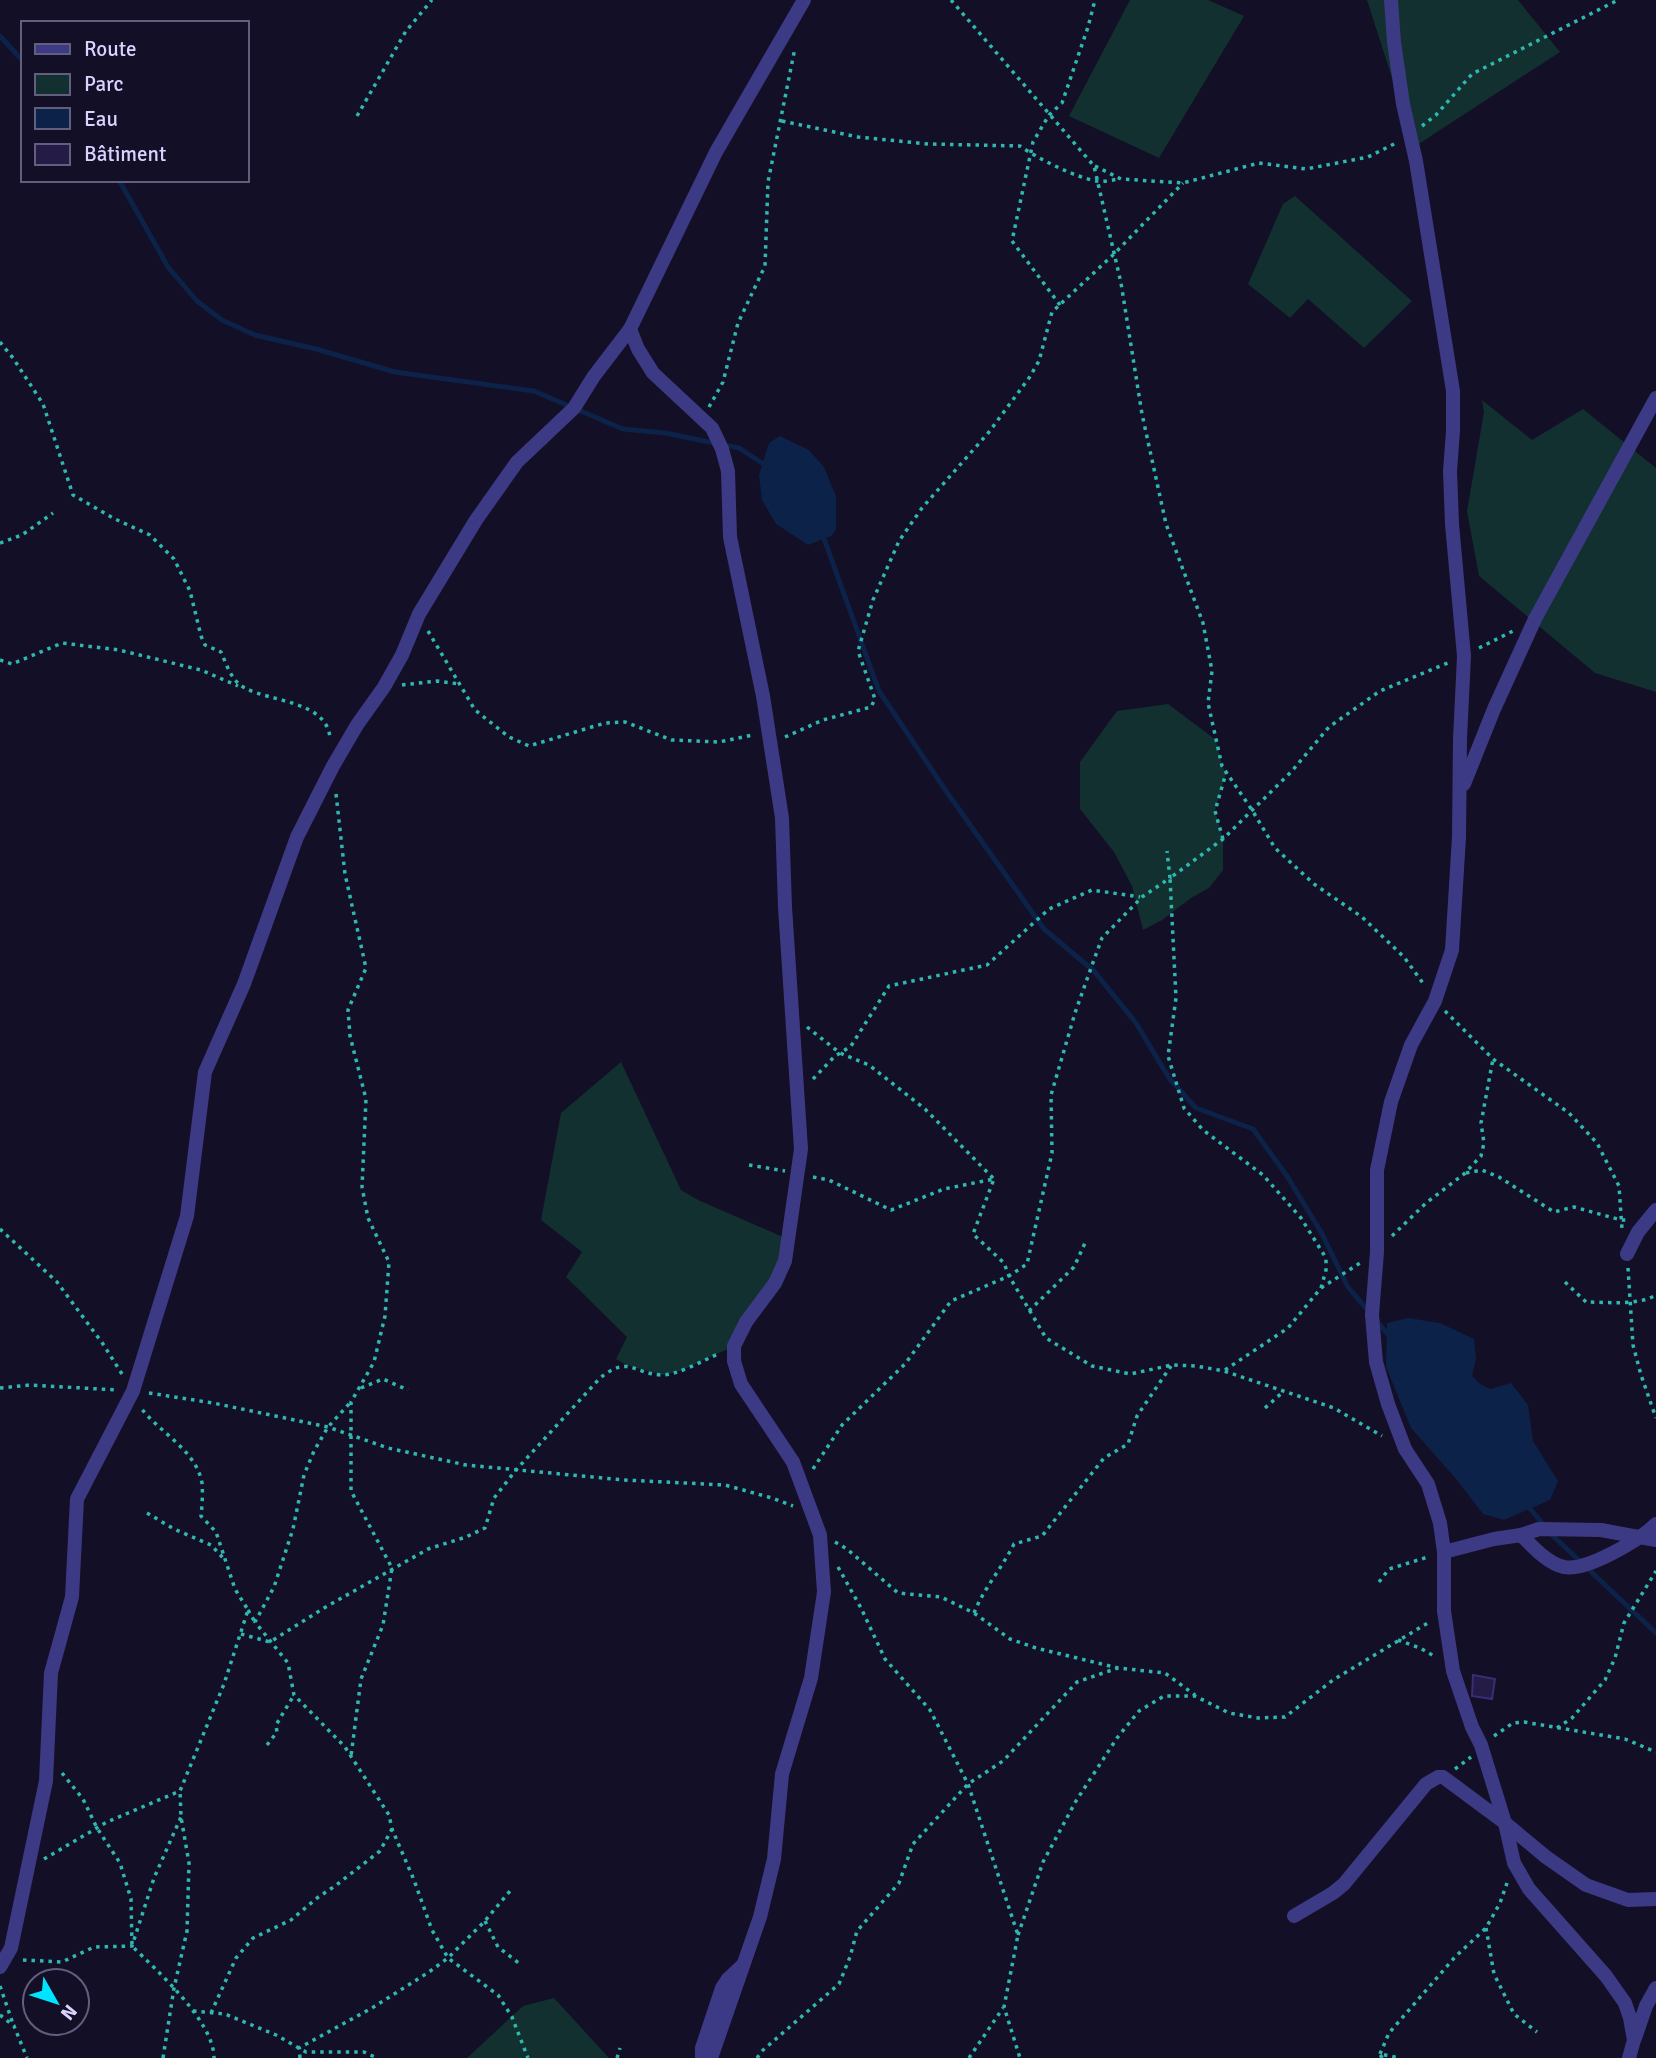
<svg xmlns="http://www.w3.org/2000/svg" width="1656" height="2058" font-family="Signika,sans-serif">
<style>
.green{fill:#12302f}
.water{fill:#0c2248}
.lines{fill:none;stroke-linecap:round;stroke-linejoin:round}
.stream{stroke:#0c2248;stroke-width:5}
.building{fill:#241b47;stroke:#3b2d73;stroke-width:2}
.path{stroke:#2fb8b0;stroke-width:3.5;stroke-dasharray:3.5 5;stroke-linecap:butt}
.street{stroke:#3d3a85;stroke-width:14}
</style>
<rect width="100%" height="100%" fill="#130f26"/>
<g class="green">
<path d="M1130,0H1208L1244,16L1159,158L1069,116Z"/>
<path d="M1367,0H1518L1560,52L1417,145L1401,106Z"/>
<path d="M1295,196L1412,301L1364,348L1308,299L1290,318L1248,284L1283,204Z"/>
<path d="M1482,400L1532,440L1583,409L1656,468V692L1595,673L1479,576L1467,511L1484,412Z"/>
<path d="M1168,704L1216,740L1222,766L1226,773L1215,811L1223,839V870L1209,888L1191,898L1162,920L1143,930L1132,886L1114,852L1080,809V762L1117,711Z"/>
<path d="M621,1062L681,1190L698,1200L783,1237L777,1269L734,1346L680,1371L663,1375L626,1365L616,1359L627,1337L566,1277L582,1252L541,1220L561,1113Z"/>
<path d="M554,1998L609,2058H467L523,2006Z"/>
</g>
<g class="water">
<path d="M780,436L809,450L824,467L836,496V530L831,536L808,545L776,524L762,500L759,475L769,443Z"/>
<path d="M1408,1318L1440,1323L1474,1339L1476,1359L1472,1376L1480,1384L1490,1389L1511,1383L1528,1405L1533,1441L1558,1481L1550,1500L1504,1520L1483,1514L1456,1479L1411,1428L1386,1367L1387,1323Z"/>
</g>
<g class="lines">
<g class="stream">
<path d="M0,36L23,61"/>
<path d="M119,180L168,267L197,301L222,320L255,335L316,349L395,372L534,391L623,429L665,433L739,448L768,467"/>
<path d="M822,533L879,691L946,791L1044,929L1094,971L1136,1023L1169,1078L1196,1108L1253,1129L1287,1176L1321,1232L1348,1287L1370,1313"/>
<path d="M1376,1320L1390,1337"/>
<path d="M1527,1505L1552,1535L1656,1633"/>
</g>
</g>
<path class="building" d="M1473,1675L1495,1679L1492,1699L1472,1696Z"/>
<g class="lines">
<g class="path">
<path d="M951,0L1094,166L1121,283L1142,414L1166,524L1203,623L1212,671L1208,703L1222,766L1252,810L1275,848L1314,884L1362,917L1404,957L1425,986"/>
<path d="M357,116L406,31L432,0"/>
<path d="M782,121L858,137L928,144L1020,146C1037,158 1076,178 1097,181C1104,182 1112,180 1119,179"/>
<path d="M1422,126L1436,115L1472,74L1618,0"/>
<path d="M1095,166L1121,179L1183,183L1259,163L1306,169L1368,157L1398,142"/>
<path d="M1060,305L1012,241L1033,142L1049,115L1062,103L1088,27L1095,0"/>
<path d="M0,342L13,358L43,404L73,495L115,519L150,535L174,559L190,591L201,636L205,645L221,652C227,665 231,681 245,688C271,702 327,701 330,738"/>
<path d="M709,407L723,382L738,323L765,266L768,182L795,48"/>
<path d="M0,543L22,535L53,513"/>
<path d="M428,631L475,710L509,737L529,746L605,723L625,722L672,740L719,742L753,735"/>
<path d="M1479,648L1513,631"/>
<path d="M0,660L12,664L62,643L119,650L201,670L238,686"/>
<path d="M402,685L437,681L459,684"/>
<path d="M785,737L823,720L871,707L875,699L858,651L873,600L899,541L922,508L989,432L1029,378L1039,361L1052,312L1114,254L1183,183"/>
<path d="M336,794L345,874L366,968L348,1010L350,1036L366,1099L362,1187L368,1218L389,1262L385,1316L374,1362L351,1402V1491L392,1568L383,1625L361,1679L351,1756"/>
<path d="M1223,839L1215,811L1226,773"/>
<path d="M1445,1011L1493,1059L1569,1113L1597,1143L1619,1186L1622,1229"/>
<path d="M807,1027L840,1053L869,1065L925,1109L994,1179"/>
<path d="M813,1079L834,1057L851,1046L889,986L987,965L1049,909L1092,890L1140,897"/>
<path d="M749,1165L785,1171"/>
<path d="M1466,1173L1482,1170L1499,1177L1554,1212L1574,1207L1621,1220H1629"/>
<path d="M813,1177L829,1180L891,1210L944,1189L994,1179L973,1234L1004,1263L1009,1276L1046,1338L1092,1366L1130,1374L1172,1365L1196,1366L1224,1371L1334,1408L1382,1436"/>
<path d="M0,1229L57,1282L103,1344L122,1374"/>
<path d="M1392,1236L1426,1203L1464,1174L1481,1156L1484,1143L1481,1123L1493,1059"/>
<path d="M1628,1268L1633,1345L1641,1375L1656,1418"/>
<path d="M1565,1282L1586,1302C1608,1302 1637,1306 1656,1295"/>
<path d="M1321,1288L1326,1270V1258L1301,1218L1263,1175L1203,1130L1184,1108L1168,1056L1176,998L1170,878L1223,839L1292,771L1329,727L1380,691L1450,662"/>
<path d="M1029,1311L1074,1267L1085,1243"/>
<path d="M1225,1370L1288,1328L1321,1288L1360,1263"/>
<path d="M0,1388L30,1385L117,1390"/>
<path d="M361,1388L383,1379L408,1390"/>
<path d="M149,1393L213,1403L328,1427L388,1448L466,1465L624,1480L725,1485L772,1498L793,1506"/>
<path d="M349,1404L328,1427L314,1451L304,1475L293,1529L274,1587L255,1622L288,1663L294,1695L345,1747L389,1815L392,1829L414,1880L432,1930L448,1958L498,1995L512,2017L528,2058"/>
<path d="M1265,1408L1284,1391"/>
<path d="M813,1469L842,1425L905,1364L951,1301L1009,1276L1027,1264L1052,1153L1051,1095L1075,1013L1091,968L1102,938L1142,897L1170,878L1167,851"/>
<path d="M147,1513L174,1529L211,1545L224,1559"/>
<path d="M835,1542L847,1549L898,1593L941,1597L974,1613L1010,1639L1036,1648L1118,1668L1165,1673L1195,1695"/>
<path d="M838,1567L861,1608L885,1659L930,1710L968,1784L1018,1935L1004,2007L1020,2058"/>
<path d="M1379,1582L1389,1569L1428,1557"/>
<path d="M248,1610L255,1622"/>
<path d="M974,1613C984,1588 1002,1568 1014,1544L1042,1536L1104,1458L1128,1444L1137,1416L1171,1366"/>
<path d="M241,1634L270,1642L324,1608L428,1549L466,1537L485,1528L494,1498L516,1470L600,1378C629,1355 632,1373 661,1375C676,1376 704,1360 718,1354"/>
<path d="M1398,1640L1420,1648L1434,1656"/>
<path d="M1557,1728L1572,1718L1605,1680L1615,1658L1624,1623L1656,1571"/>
<path d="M1494,1736L1513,1723L1524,1722L1625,1739L1656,1752"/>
<path d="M267,1745L277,1732L276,1725L294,1695"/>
<path d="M1455,1769L1471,1757"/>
<path d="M62,1773L83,1799L97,1828L120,1863L131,1899L132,1946C157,1971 214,2021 214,2058"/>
<path d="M44,1859L107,1822L180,1791L224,1684L248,1610L235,1589L216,1532L201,1516C202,1506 203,1494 202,1483C196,1450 160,1433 141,1408"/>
<path d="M485,1921L498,1947L520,1964"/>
<path d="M1486,1928L1494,1974L1514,2014L1537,2032"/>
<path d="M1018,1935L1043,1862L1076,1801L1117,1738L1139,1711L1164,1696H1195L1229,1713L1258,1718L1285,1717L1333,1680L1431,1621"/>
<path d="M23,1960L62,1962L94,1947L132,1946L154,1878L181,1817"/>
<path d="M0,1986L13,2024"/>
<path d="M193,2011L225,2014L276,2035L306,2052H364L377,2058"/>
<path d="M211,2013L236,1958L253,1938L291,1920L317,1898L335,1886L380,1851L392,1829"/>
<path d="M0,2015L14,2026L27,2058"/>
<path d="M1380,2054L1389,2033L1455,1957L1486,1928L1500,1903L1507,1883"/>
<path d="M163,2058L174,1988L187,1931L189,1863L181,1817L180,1791"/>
<path d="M300,2058L299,2048L372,2008L429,1972L448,1958L484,1922L510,1891"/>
<path d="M617,2058L620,2048"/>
<path d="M757,2058L762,2051L839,1984L850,1957L857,1931L899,1883L913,1844L968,1784L1003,1761L1077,1682L1118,1668"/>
<path d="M969,2058L1003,2008"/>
<path d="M1382,2058L1380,2054L1399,2058"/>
</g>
<g class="street">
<path d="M1391,0L1394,42L1403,104L1416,161L1453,391V431L1450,471L1452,524L1464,656L1460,739L1459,837L1452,950L1435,1001L1411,1045L1391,1102L1377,1170V1252L1372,1315L1376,1362L1388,1404L1405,1449L1428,1484L1440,1523L1444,1552V1611L1453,1671L1472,1727L1481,1745L1505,1823L1514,1863L1529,1889L1606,1976L1625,2003L1630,2018L1634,2040L1629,2058"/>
<path d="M630,329L638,349L653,373L712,428L722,449L728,471L730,537L763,696L782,818L785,907L801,1149L785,1261L775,1283L746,1322L734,1346V1361L741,1384L793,1462L820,1535L824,1592L811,1678L782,1774L774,1859L760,1917L711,2058"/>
<path d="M1464,784L1494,709L1535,619L1656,398"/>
<path d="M1627,1254L1638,1232L1656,1210"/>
<path d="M1521,1535L1539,1529L1601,1530L1656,1540"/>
<path d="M1444,1552L1494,1539L1521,1535C1532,1546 1548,1564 1564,1567C1586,1572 1641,1539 1656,1524"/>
<path d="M1294,1916L1333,1893L1344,1884L1426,1784L1438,1777H1443L1505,1823L1546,1857L1586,1885L1628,1900L1656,1899"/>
<path d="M0,1967L11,1948L46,1781L51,1673L72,1597L77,1499L133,1391L187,1216L205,1072L244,984L297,837L333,766L357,725L384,687L402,655L419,614L476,520L517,462L574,408L594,376L630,329L716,152L804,0"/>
<path d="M1635,2038L1646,2006L1656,1988"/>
<path d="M702,2058V2048L722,1988L728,1979L742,1966"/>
</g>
</g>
<rect x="21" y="21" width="228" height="161" fill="#130f26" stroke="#625e7d" stroke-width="2"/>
<rect x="35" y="44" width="35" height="10" fill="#3d3a85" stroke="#625e7d" stroke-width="2"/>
<text x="84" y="56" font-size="21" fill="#d9d4ff">Route</text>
<rect x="35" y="74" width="35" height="21" fill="#12302f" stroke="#625e7d" stroke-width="2"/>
<text x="84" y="91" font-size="21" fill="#d9d4ff">Parc</text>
<rect x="35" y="108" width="35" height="21" fill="#0c2248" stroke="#625e7d" stroke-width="2"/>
<text x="84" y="126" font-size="21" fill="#d9d4ff">Eau</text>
<rect x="35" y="144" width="35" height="21" fill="#241b47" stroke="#625e7d" stroke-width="2"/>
<text x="84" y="161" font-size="21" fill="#d9d4ff">Bâtiment</text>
<g transform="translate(56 2002) rotate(129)"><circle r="33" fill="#130f26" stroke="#625e7d" stroke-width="2"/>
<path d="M0-5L12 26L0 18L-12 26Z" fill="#00e5ff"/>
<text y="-10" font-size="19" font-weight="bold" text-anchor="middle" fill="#d9d4ff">N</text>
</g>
</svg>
